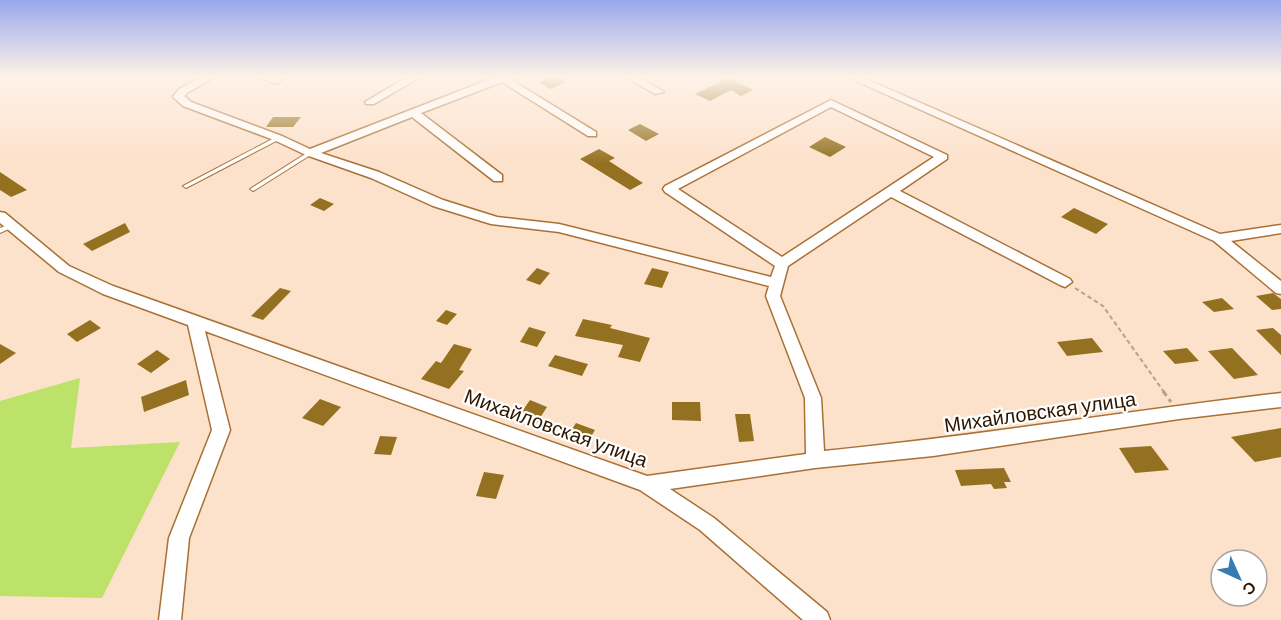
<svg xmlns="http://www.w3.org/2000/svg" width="1281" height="620" font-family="Barlow,sans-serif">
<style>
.green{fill:#bce26a}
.building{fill:#937120}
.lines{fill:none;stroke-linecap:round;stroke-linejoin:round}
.lane-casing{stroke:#a97035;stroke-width:2}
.street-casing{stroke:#a97035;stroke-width:3}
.path-far1{stroke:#b9a089;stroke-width:2;stroke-dasharray:4.5 3;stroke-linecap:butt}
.path{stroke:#b9a089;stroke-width:3;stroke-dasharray:6 4;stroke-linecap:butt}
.lane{fill:#fff;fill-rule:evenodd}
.street{fill:#fff;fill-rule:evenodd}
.labels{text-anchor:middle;stroke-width:4.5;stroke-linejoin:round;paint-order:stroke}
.street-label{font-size:20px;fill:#2e1700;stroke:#fff}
</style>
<rect width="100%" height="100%" fill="#fce2cb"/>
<path class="green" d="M80,378L71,448L180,442L102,598L0,596V401Z"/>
<g class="building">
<path d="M555,76L566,82L550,89L539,82Z"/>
<path d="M728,78L753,90L741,96L731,90L710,101L695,94Z"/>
<path d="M273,117H301L293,127H266Z"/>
<path d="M640,124L659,134L646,141L628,130Z"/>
<path d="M825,137L846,147L830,157L809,147Z"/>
<path d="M599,149L615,158L609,161L643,183L630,190L580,159Z"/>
<path d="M0,172L27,190L11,197L0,190Z"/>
<path d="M320,198L334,204L324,211L310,205Z"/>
<path d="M1074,208L1108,224L1096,234L1061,217Z"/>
<path d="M125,223L130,232L92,251L83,244Z"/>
<path d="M537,268L550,273L540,285L526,280Z"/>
<path d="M652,268L669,272L662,288L644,284Z"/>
<path d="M280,288L291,291L263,320L251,316Z"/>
<path d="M1273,293L1281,299V309L1272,310L1256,296Z"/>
<path d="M1222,298L1234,309L1214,312L1202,302Z"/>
<path d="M446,310L457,314L447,325L436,321Z"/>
<path d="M583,319L612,325L610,328L650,338L640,362L618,357L623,345L575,336Z"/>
<path d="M90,320L101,328L77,342L67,334Z"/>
<path d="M529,327L546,332L537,347L520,342Z"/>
<path d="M1273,328L1281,335V355L1256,330Z"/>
<path d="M1092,338L1103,352L1067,356L1057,342Z"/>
<path d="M0,344L16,353L0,364Z"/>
<path d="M454,344L472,349L459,370L464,371L449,389L421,379L436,361L441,363Z"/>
<path d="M1187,348L1199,361L1175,364L1163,351Z"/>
<path d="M1232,348L1258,375L1234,379L1208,351Z"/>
<path d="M157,350L170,359L151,373L137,364Z"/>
<path d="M555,355L588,364L582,376L548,366Z"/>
<path d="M186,380L189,395L144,412L141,397Z"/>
<path d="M320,399L341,407L323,426L302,418Z"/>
<path d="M530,400L547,407L536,424L518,417Z"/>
<path d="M672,402H700L701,421L672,420Z"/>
<path d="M735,414H750L754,441L739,442Z"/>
<path d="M576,423L595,430L586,445L567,437Z"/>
<path d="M1281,428V457L1255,462L1231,437Z"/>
<path d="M380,436L397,437L391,455L374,454Z"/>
<path d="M1151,446L1169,470L1135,473L1119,448Z"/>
<path d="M1004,468L1011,482H1004L1007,488L994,489L991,484L961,486L955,470Z"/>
<path d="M484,472L504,475L496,499L476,496Z"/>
</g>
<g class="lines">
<defs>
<g id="lane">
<path d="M278,136L281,138L280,139L188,187L186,188L183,186Z"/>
<path d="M310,151L313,153L312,154L255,190L253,191L250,189Z"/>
<path d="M11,224L14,226L13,227L0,233V228Z"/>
</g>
<g id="street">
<path d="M204,76H217L187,93L184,96L191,102L282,136L310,149L498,76H513L510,79L596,132V136H588L502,82L421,113L502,175V181H494L412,117L321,153L379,172L443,200L497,217L559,224L771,277L775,266L665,192L663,189L665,186L831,100L947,155V159L900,191L1070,279L1072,282L1065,287L1060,285L891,197L788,266L780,296L821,398L824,451C977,436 1128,411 1281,393V407L1179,419L933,456L815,468L670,489L714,518L827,612L830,620H803L700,530L640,490L205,331L230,430L189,538L181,620H159L169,538L212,430L188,325L103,294L59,272L0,223V212L5,213L69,266L113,286L647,476L806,454L805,398L766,296L769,286L559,232L491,224L433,206L371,178L306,155L274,140L183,106L173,97L179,89ZM831,107L934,157L782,257L678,189Z"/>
<path d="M259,76H289L275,84Z"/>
<path d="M409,76H422L374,104H366L365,102Z"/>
<path d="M624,76H637L664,92L655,94Z"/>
<path d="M845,76H859L1220,234L1281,225V233L1231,241L1281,281V294L1276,293L1214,241Z"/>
</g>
</defs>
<use href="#lane" class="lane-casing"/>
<use href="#street" class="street-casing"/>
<path class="path-far1" d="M1075,288L1103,306L1164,392"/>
<path class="path" d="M1163,391L1171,402"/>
<use href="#lane" class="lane"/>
<use href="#street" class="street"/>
</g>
<linearGradient id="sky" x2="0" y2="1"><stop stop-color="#98a8ec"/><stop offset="0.47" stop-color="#fef2e8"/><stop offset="1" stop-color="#fef2e8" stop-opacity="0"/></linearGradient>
<rect width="1281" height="163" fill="url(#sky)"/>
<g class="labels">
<g class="street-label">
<text transform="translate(1040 412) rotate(-8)" y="7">Михайловская улица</text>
<text transform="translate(556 428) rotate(20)" y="7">Михайловская улица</text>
</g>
</g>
<g transform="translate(1239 578) rotate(135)"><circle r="28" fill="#ffffff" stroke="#aba299" stroke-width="1.5"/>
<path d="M0-4.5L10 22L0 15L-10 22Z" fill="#357cb1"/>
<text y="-9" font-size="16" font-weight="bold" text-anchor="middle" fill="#2e1700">С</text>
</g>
</svg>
